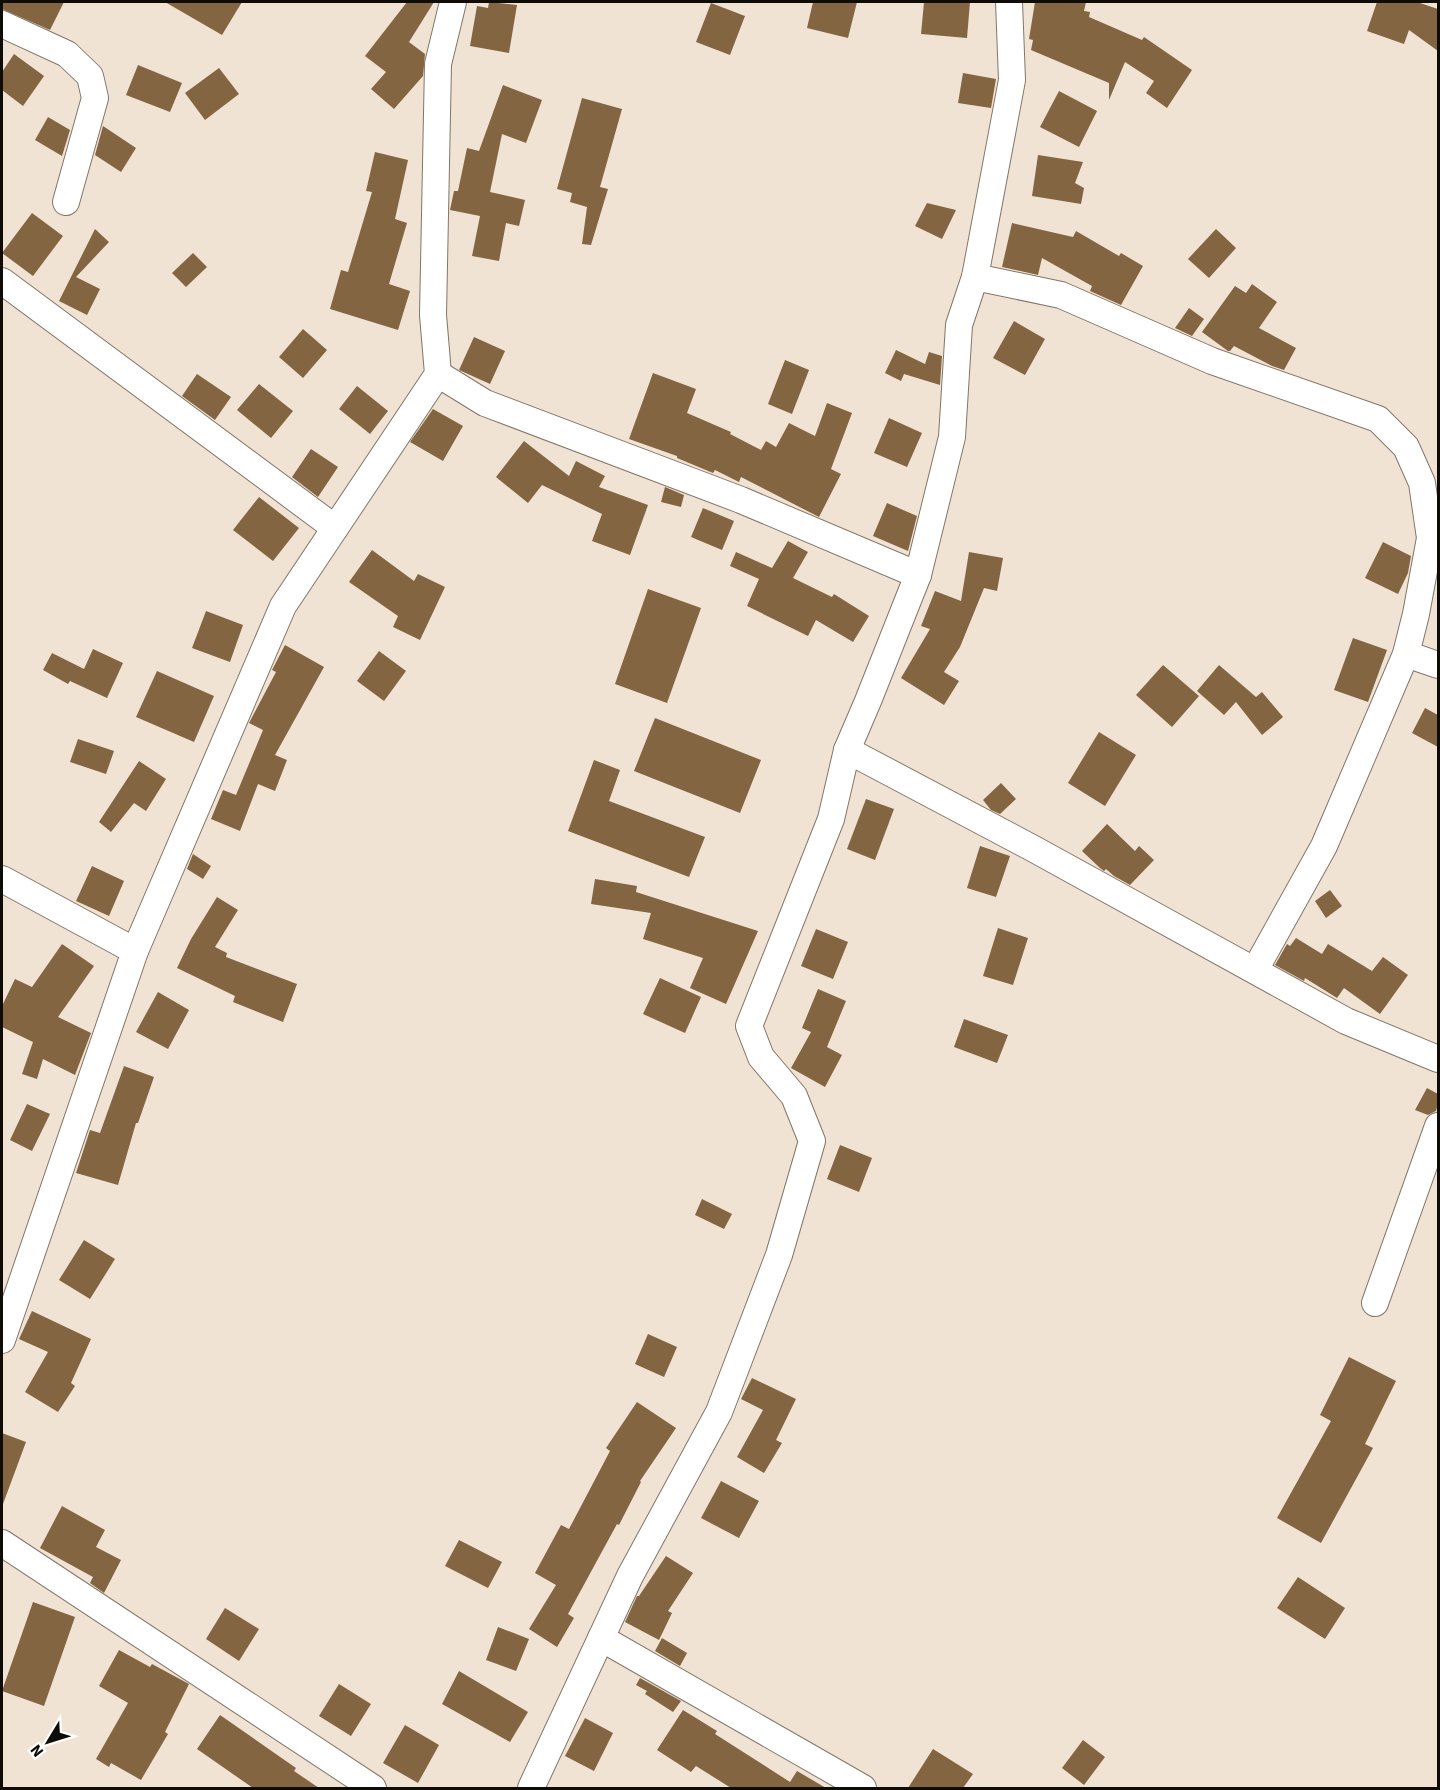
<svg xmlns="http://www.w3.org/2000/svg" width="1440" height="1790" font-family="'Source Sans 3',sans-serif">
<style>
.building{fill:#836542}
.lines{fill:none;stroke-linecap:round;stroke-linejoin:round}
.minor-casing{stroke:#827668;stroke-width:28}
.minor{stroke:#fff;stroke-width:26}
</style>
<rect width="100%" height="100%" fill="#f1e3d3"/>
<g class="building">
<path d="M2,2H64L50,30L2,9Z"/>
<path d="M165,2H242L222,35Z"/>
<path d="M407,2H434L409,42L425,54L423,76L394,109L371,89L386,72L365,56Z"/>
<path d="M489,2L517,5L509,53L470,46L477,6L488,8Z"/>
<path d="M813,2H857L848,38L807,28Z"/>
<path d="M924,2H970L967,38L921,34Z"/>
<path d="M1035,2H1086L1084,11L1090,12L1089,17L1142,40L1144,37L1192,70L1167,108L1146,93L1154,81L1125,62L1109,100V83L1031,50L1033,40L1029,39Z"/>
<path d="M1377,2H1417L1438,9V51L1409,30L1404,44L1367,31Z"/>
<path d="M711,3L745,16L730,55L696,42Z"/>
<path d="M14,54L44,76L23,106L2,90V72Z"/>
<path d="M138,65L182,83L170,112L126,95Z"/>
<path d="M219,68L239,94L205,120L185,93Z"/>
<path d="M963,73L996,79L991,108L958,103Z"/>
<path d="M503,85L542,100L526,143L502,134L490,192L525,200L519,226L506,223L499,261L472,256L480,216L450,210L454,191H458L467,148L479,151Z"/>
<path d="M1059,91L1097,111L1079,147L1040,127Z"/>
<path d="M582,98L622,109L600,187L608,189L591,245L582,244L587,207L570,202L572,193L557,189Z"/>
<path d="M48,117L70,130L62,156L35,140Z"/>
<path d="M103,126L136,148L121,172L95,155Z"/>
<path d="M375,152L408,160L395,219L407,223L389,284L410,291L398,330L330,309L341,270L348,272L372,192L366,191Z"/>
<path d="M1038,155L1083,162L1075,183L1084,188L1081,204L1032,196Z"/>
<path d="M927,203L956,210L942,239L915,226Z"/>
<path d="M32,213L63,236L33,276L2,253Z"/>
<path d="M1012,223L1073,237L1076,231L1119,256L1121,253L1143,266L1121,305L1090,291L1092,286L1042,258L1038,275L1002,267Z"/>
<path d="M95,229L109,242L76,277L100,289L87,315L59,301Z"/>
<path d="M1216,229L1236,248L1209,278L1188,259Z"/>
<path d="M193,253L207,267L186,287L172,273Z"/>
<path d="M1252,284L1277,302L1259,328L1296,348L1284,370L1272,366L1234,346L1230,351H1228L1202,332L1235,286L1246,293Z"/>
<path d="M1189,308L1204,319L1192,336L1175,328Z"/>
<path d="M1014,321L1045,339L1025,375L993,358Z"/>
<path d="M303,329L327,350L303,378L279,357Z"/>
<path d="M474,337L505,351L490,384L459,370Z"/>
<path d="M896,350L925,364L929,352L942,356L940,385L904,374L901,381L885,373Z"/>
<path d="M785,360L809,370L792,414L768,404Z"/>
<path d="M653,373L696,389L687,413L731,432L730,434L761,450L766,441L776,447L789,423L815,436L827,403L852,413L831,469L841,474L819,517L741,477L739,482L715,470L713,473L677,458V456L629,439Z"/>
<path d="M197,374L231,397L215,420L182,396Z"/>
<path d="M259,384L293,411L271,438L237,410Z"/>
<path d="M357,386L388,411L370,434L339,409Z"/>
<path d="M433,409L463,426L443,461L410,442Z"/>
<path d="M889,418L922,433L907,467L874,453Z"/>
<path d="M524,441L569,476L576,461L605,476L599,487L648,505L630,555L592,541L602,514L542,485L528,503L496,477Z"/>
<path d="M311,449L338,467L318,497L292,477Z"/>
<path d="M665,487L684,495L681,507L661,502Z"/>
<path d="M259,497L299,528L273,561L233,530Z"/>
<path d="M887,503L917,516L908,551L873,536Z"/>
<path d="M703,508L734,521L722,550L691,537Z"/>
<path d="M788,541L808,552L793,578L832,597L834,594L869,616L853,642L816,620L808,636L747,606L759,579L730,566L736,552L772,568Z"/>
<path d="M1383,542L1411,556L1408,573L1398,594L1365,578Z"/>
<path d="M372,550L414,581L418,574L445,587L420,640L393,627L398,616L349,582Z"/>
<path d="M969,552L1003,558L997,591L984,588L960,647L944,672L959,681L944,705L901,678L930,629L921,626L935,591L961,601Z"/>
<path d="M648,589L701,608L667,703L615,684Z"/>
<path d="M206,611L243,625L230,662L192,648Z"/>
<path d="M1353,638L1387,650L1368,702L1334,690Z"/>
<path d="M285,645L324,667L275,755L287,760L275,791L258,784L240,831L211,819L223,790L236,795L263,730L249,723L276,672L272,670Z"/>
<path d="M93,649L123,663L107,698L70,681L68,684L43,670L52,653L84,669Z"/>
<path d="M379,651L406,671L384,701L357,681Z"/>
<path d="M1163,665L1199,696L1172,727L1136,695Z"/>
<path d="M1219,665L1256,697L1262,692L1283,717L1262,735L1236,702L1224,715L1197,691Z"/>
<path d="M157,671L214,696L194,742L136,717Z"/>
<path d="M1425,708L1438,715V747L1412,733Z"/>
<path d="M655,718L761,760L740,813L634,771Z"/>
<path d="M1099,732L1136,755L1105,806L1068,783Z"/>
<path d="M78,739L114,751L106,774L70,762Z"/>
<path d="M594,760L620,770L609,801L705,837L689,877L568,831Z"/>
<path d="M139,761L166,779L146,811L134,803L111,832L99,822Z"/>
<path d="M1001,783L1016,799L1000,814L991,810L983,800Z"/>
<path d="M866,799L894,809L875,860L847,849Z"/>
<path d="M1107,824L1135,851L1139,846L1154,860L1130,885L1114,876L1106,869L1104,871L1100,868L1082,851Z"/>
<path d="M980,846L1010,856L996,897L967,888Z"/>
<path d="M193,854L211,866L203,879L187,869Z"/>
<path d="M92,866L124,881L109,916L76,901Z"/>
<path d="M595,879L637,886L636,892L758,931L726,1004L690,988L703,958L643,939L651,913L591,904Z"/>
<path d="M1330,890L1342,906L1326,918L1315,901Z"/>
<path d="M217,897L238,910L215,947L227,953L226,957L297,984L283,1022L233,1002L235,996L177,968L191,939Z"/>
<path d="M998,928L1028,938L1013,985L983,976Z"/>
<path d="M816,929L848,942L833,979L801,966Z"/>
<path d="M1296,938L1322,954L1328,944L1372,971L1383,957L1408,975L1380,1014L1344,988L1337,998L1305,978L1304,981L1275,965L1287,944L1290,946Z"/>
<path d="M62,944L94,966L58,1017L91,1033L75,1075L43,1059L37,1079L22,1074L33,1042L2,1027V1006L15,979L32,987Z"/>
<path d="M660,978L701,997L685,1033L643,1014Z"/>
<path d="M818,989L846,1001L827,1047L842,1055L825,1087L791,1068L811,1032L802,1028Z"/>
<path d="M158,992L189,1010L168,1049L136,1032Z"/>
<path d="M964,1019L1008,1035L997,1063L954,1047Z"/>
<path d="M124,1066L154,1077L138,1123H136L118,1185L76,1173L90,1130L100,1133Z"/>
<path d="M1427,1088L1438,1094V1104L1436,1111L1428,1115L1415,1110Z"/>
<path d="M27,1104L50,1114L32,1151L10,1140Z"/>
<path d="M840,1145L872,1158L859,1192L827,1179Z"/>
<path d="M702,1199L732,1214L724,1229L695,1215Z"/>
<path d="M84,1240L115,1259L90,1299L59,1280Z"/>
<path d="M32,1311L91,1339L71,1383L75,1386L58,1412L25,1392L48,1352L19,1339Z"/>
<path d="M648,1334L677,1347L664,1377L635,1364Z"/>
<path d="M1349,1357L1396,1381L1365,1444L1373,1448L1321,1543L1277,1518L1331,1421L1320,1415Z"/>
<path d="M752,1378L796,1399L776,1440L782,1443L764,1473L737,1457L763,1410L741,1399Z"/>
<path d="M637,1402L676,1428L640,1481L641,1482L619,1525L617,1524L568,1614L574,1618L557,1647L529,1629L556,1585L535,1573L561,1525L569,1529L610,1451L606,1448Z"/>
<path d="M2,1433L26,1442L3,1504H2Z"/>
<path d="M721,1481L759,1501L739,1538L701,1518Z"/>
<path d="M62,1506L105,1530L96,1547L121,1560L104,1593L90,1583L93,1577L40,1548Z"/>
<path d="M459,1540L502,1562L488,1588L445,1566Z"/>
<path d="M666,1556L693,1573L668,1611L672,1613L659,1640L625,1622L637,1596H639Z"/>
<path d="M1298,1577L1345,1608L1325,1639L1277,1608Z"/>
<path d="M33,1602L75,1617L44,1706L2,1691Z"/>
<path d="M225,1608L259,1629L239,1661L206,1639Z"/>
<path d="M498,1627L529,1639L516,1671L486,1660Z"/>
<path d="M662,1638L687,1653L680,1666L655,1651Z"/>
<path d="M119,1650L150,1667L152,1664L189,1684L165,1732L168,1734L141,1780L111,1763L109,1767L96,1759L128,1703L99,1686Z"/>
<path d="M459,1671L528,1712L510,1742L442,1704Z"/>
<path d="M640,1678L681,1701L673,1712L645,1694L647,1691L636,1685Z"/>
<path d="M339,1684L371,1704L351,1736L319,1716Z"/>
<path d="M683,1710L717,1731L715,1734L790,1782L797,1771L826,1788H731L696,1766L691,1772L657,1750Z"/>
<path d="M220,1715L296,1768L294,1771L319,1788H253L197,1749Z"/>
<path d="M585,1718L613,1733L594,1771L565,1756Z"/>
<path d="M405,1725L439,1745L418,1783L383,1763Z"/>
<path d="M1083,1740L1105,1757L1084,1785L1062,1768Z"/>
<path d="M933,1749L973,1774L963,1788H908Z"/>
</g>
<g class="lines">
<defs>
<g id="minor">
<path d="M2,24L67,54L90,76L95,98L66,202"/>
<path d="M975,277L1061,295L1212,361L1378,419L1406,447L1422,483L1430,538L1416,614L1406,654L1324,846L1255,970"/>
<path d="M2,281L335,528"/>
<path d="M438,374L485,403L741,500L918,575"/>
<path d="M1406,654L1438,665"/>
<path d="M847,750L1034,849L1346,1021L1438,1059"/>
<path d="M2,879L135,951"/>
<path d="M1375,1303L1438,1126"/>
<path d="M2,1340L135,951L283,606L438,374L433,315L438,64L453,2"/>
<path d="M2,1543L373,1788"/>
<path d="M601,1638L863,1788"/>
<path d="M531,1788L630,1576L719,1412L779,1255L812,1141L794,1096L761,1057L749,1026L831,819L847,750L868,701L918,575L952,437L959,325L975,277L1012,80L1009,2"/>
</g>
</defs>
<use href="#minor" class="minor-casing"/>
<use href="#minor" class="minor"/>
</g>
<rect width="1440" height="1790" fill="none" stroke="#0f0b06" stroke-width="6"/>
<g transform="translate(48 1742) rotate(232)" stroke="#ffffff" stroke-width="4.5" paint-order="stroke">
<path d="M0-4.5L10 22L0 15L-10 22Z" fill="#0f0b06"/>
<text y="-9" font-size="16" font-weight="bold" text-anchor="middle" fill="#0f0b06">N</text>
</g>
</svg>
